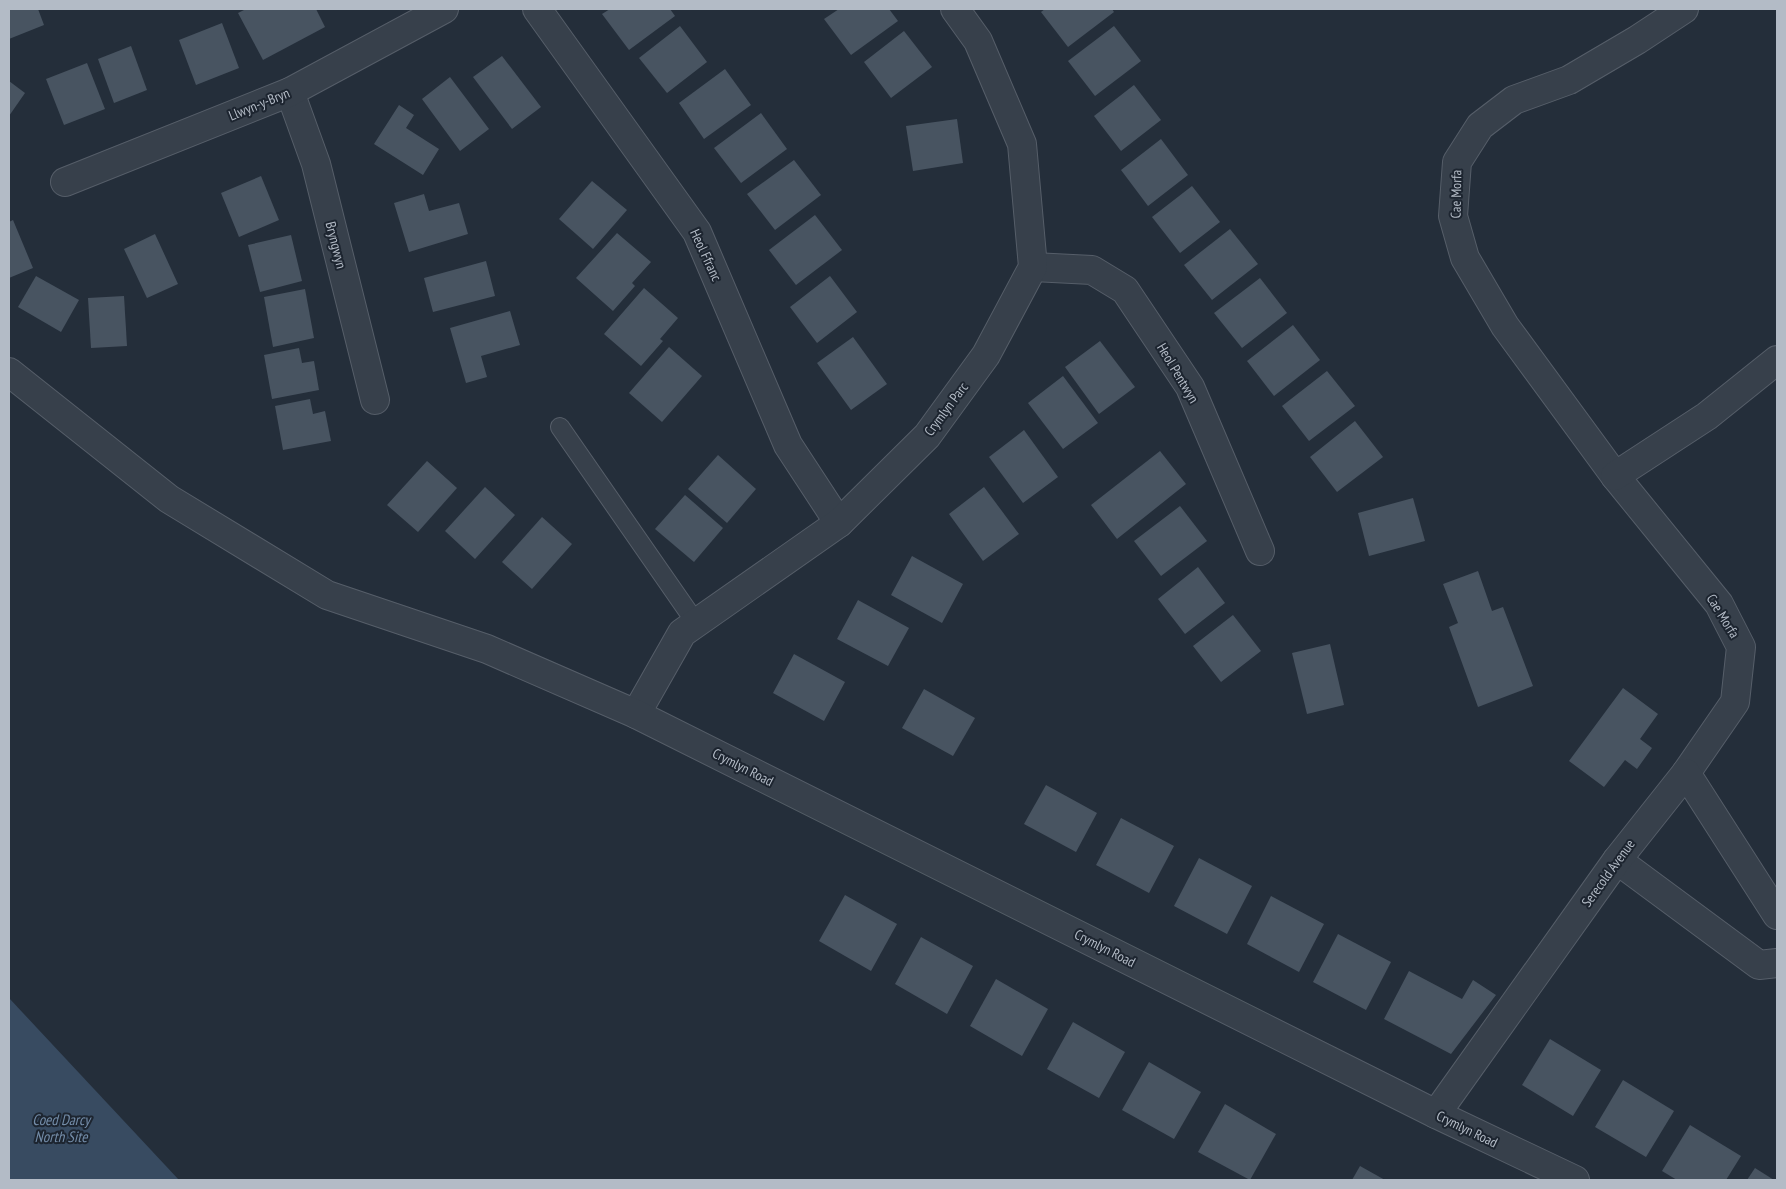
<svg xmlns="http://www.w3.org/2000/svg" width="1786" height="1189" font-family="'PT Sans Narrow',sans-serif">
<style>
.water{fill:#384b61}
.building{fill:#485461}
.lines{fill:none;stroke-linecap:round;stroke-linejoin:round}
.service-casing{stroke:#565e69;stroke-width:20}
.minor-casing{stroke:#565e69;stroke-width:30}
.tertiary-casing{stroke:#565e69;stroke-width:30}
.service{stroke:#37404b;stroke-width:18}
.minor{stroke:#37404b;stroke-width:28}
.tertiary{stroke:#37404b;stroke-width:28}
.labels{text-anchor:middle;stroke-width:4;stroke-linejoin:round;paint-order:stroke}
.street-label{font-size:14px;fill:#b3bbc6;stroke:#1d2530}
.water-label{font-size:15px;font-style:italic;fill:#748da9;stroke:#1d2530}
</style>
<rect width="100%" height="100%" fill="#242e3a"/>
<path class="water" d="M9,998L179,1180H9Z"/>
<g class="building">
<path d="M9,9H38L44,25L9,39Z"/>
<path d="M246,9H316L325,27L263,60L238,13Z"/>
<path d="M610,9H670L675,16L629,50L602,14Z"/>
<path d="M839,9H889L898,21L851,55L824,19Z"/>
<path d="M1045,9H1112L1114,12L1068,47L1041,12Z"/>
<path d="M222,23L239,68L196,85L179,40Z"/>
<path d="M680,26L707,62L667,93L639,58Z"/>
<path d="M1114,26L1141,61L1095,96L1068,61Z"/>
<path d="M904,31L932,67L891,98L864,62Z"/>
<path d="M131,46L147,90L114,103L98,59Z"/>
<path d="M502,56L541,107L512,129L473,77Z"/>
<path d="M87,63L105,109L64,125L46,79Z"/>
<path d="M725,69L751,105L704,139L679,103Z"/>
<path d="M450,77L489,129L460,151L422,99Z"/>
<path d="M9,81L25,93L9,116Z"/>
<path d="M1134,85L1161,120L1121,151L1094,116Z"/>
<path d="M399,105L414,115L406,128L439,149L423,175L374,144Z"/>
<path d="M761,113L787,149L741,183L714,148Z"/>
<path d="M957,119L963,163L913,171L906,126Z"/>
<path d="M1161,139L1188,175L1148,206L1121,170Z"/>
<path d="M794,160L821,195L775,230L747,194Z"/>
<path d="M261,176L279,220L239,237L221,193Z"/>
<path d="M592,181L627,210L593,249L559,219Z"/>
<path d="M1192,186L1220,222L1180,253L1152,217Z"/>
<path d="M424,194L429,211L459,203L468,234L409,252L394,203Z"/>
<path d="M815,215L842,250L796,285L769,250Z"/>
<path d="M13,220L33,268L9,278V222Z"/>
<path d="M1230,229L1258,264L1212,300L1184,265Z"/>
<path d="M617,233L651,262L632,283L635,286L613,311L576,278Z"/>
<path d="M155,234L178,284L147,298L124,249Z"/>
<path d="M291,235L302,281L260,292L248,245Z"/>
<path d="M486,261L495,296L433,312L424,278Z"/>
<path d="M36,276L79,300L61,332L18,307Z"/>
<path d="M830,276L857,312L817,343L790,307Z"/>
<path d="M1260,278L1287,313L1242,348L1214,313Z"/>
<path d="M644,288L678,318L660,339L663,341L641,366L604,334Z"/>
<path d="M305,289L314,338L273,347L264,297Z"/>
<path d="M124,296L127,346L91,348L88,298Z"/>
<path d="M510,311L520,345L481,356L487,377L466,383L450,328Z"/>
<path d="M1293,325L1320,360L1274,396L1247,361Z"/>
<path d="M853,337L887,384L851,410L817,363Z"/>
<path d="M1100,341L1135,387L1099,414L1065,367Z"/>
<path d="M669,347L702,376L662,422L629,393Z"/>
<path d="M299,348L302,363L314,361L319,390L272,399L264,355Z"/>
<path d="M1327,371L1355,406L1309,441L1282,406Z"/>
<path d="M1063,376L1098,423L1063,449L1028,403Z"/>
<path d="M310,399L313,414L325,411L331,441L283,450L275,406Z"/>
<path d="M1355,421L1383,457L1337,492L1310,457Z"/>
<path d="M1024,430L1058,477L1023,503L989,457Z"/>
<path d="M1160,451L1186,484L1117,539L1091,505Z"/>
<path d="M718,455L756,489L727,523L688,489Z"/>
<path d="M427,461L457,488L418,532L387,505Z"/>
<path d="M485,487L515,515L475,559L445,531Z"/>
<path d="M984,487L1019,534L983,561L949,514Z"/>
<path d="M685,495L723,528L694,562L655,529Z"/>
<path d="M1413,498L1425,541L1369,556L1358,513Z"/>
<path d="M1180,506L1207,541L1161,576L1134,541Z"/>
<path d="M542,517L572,544L532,589L502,562Z"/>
<path d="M912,556L963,584L942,623L891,595Z"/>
<path d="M1198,567L1225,603L1185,634L1158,599Z"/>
<path d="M1478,571L1492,611L1503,607L1533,686L1478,707L1449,627L1458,623L1443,584Z"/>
<path d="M858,600L909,628L888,666L837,639Z"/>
<path d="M1233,615L1261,651L1221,682L1193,646Z"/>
<path d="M1330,644L1344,705L1307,714L1292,653Z"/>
<path d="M794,654L845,682L824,721L773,693Z"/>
<path d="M1623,688L1658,714L1640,739L1652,748L1637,769L1625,760L1604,787L1569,761Z"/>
<path d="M924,689L975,718L953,756L902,728Z"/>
<path d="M1046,785L1097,813L1076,852L1024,824Z"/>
<path d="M1121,818L1174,846L1149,893L1096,865Z"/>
<path d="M1199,858L1252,886L1227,934L1174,906Z"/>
<path d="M845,895L897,924L871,971L819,941Z"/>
<path d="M1271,896L1324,924L1299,972L1247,944Z"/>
<path d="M1338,934L1391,962L1366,1010L1313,982Z"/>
<path d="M921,937L973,966L947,1014L895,984Z"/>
<path d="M1409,971L1462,999L1473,980L1496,995L1451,1054L1384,1019Z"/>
<path d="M996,979L1048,1009L1022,1056L970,1026Z"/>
<path d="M1073,1022L1125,1052L1099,1098L1047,1069Z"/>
<path d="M1550,1039L1601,1070L1573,1116L1522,1085Z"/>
<path d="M1149,1062L1201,1092L1174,1139L1122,1110Z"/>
<path d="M1623,1080L1674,1111L1646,1157L1595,1127Z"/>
<path d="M1225,1104L1276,1134L1250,1180L1198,1152Z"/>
<path d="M1690,1125L1741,1156L1726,1180H1677L1662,1171Z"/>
<path d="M1360,1166L1385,1180H1352Z"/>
<path d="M1755,1168L1774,1180H1747Z"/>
</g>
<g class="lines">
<defs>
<path id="service" d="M560,427L696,623"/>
<g id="minor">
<path d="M537,9L697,232L788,445L839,523"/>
<path d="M1684,9L1637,40L1569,80L1514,100L1480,126L1457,162L1453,216L1465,258L1505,326L1615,476L1719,604L1741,647L1735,702L1686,773"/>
<path d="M290,92L316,164L375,400"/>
<path d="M65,182L290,92L444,9"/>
<path d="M1033,267L1092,270L1125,290L1190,387L1260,551"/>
<path d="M1615,476L1707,416L1777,360"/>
<path d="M636,714L682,633L839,523L927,436L986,355L1033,267L1022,144L978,41L955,9"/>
<path d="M1617,860L1759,965L1777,963"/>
<path d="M1436,1114L1617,860L1686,773L1777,915"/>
</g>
<path id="tertiary" d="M9,372L169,499L327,595L487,649L636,714L1436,1114L1575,1180"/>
</defs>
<use href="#service" class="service-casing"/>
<use href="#minor" class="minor-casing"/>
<use href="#tertiary" class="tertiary-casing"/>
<use href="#service" class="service"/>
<use href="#minor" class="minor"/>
<use href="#tertiary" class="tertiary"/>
</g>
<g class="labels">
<g class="street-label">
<text transform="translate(259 104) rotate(-22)" y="5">Llwyn-y-Bryn</text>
<text transform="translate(1456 194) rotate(-89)" y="5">Cae Morfa</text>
<text transform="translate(336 245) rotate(76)" y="5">Bryngwyn</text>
<text transform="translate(706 255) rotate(65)" y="5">Heol Ffranc</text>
<text transform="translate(1178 373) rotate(59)" y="5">Heol Pentwyn</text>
<text transform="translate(946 409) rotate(-53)" y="5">Crymlyn Parc</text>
<text transform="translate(1723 616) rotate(58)" y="5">Cae Morfa</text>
<text transform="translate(743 767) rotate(27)" y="5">Crymlyn Road</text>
<text transform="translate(1608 873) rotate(-54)" y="5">Serecold Avenue</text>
<text transform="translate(1105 948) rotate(27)" y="5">Crymlyn Road</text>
<text transform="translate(1467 1129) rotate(26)" y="5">Crymlyn Road</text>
</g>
<g class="water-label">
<text x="61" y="1125">Coed Darcy<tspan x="61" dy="17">North Site</tspan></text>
</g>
</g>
<rect width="1786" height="1189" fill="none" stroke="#b3bbc6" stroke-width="20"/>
</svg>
